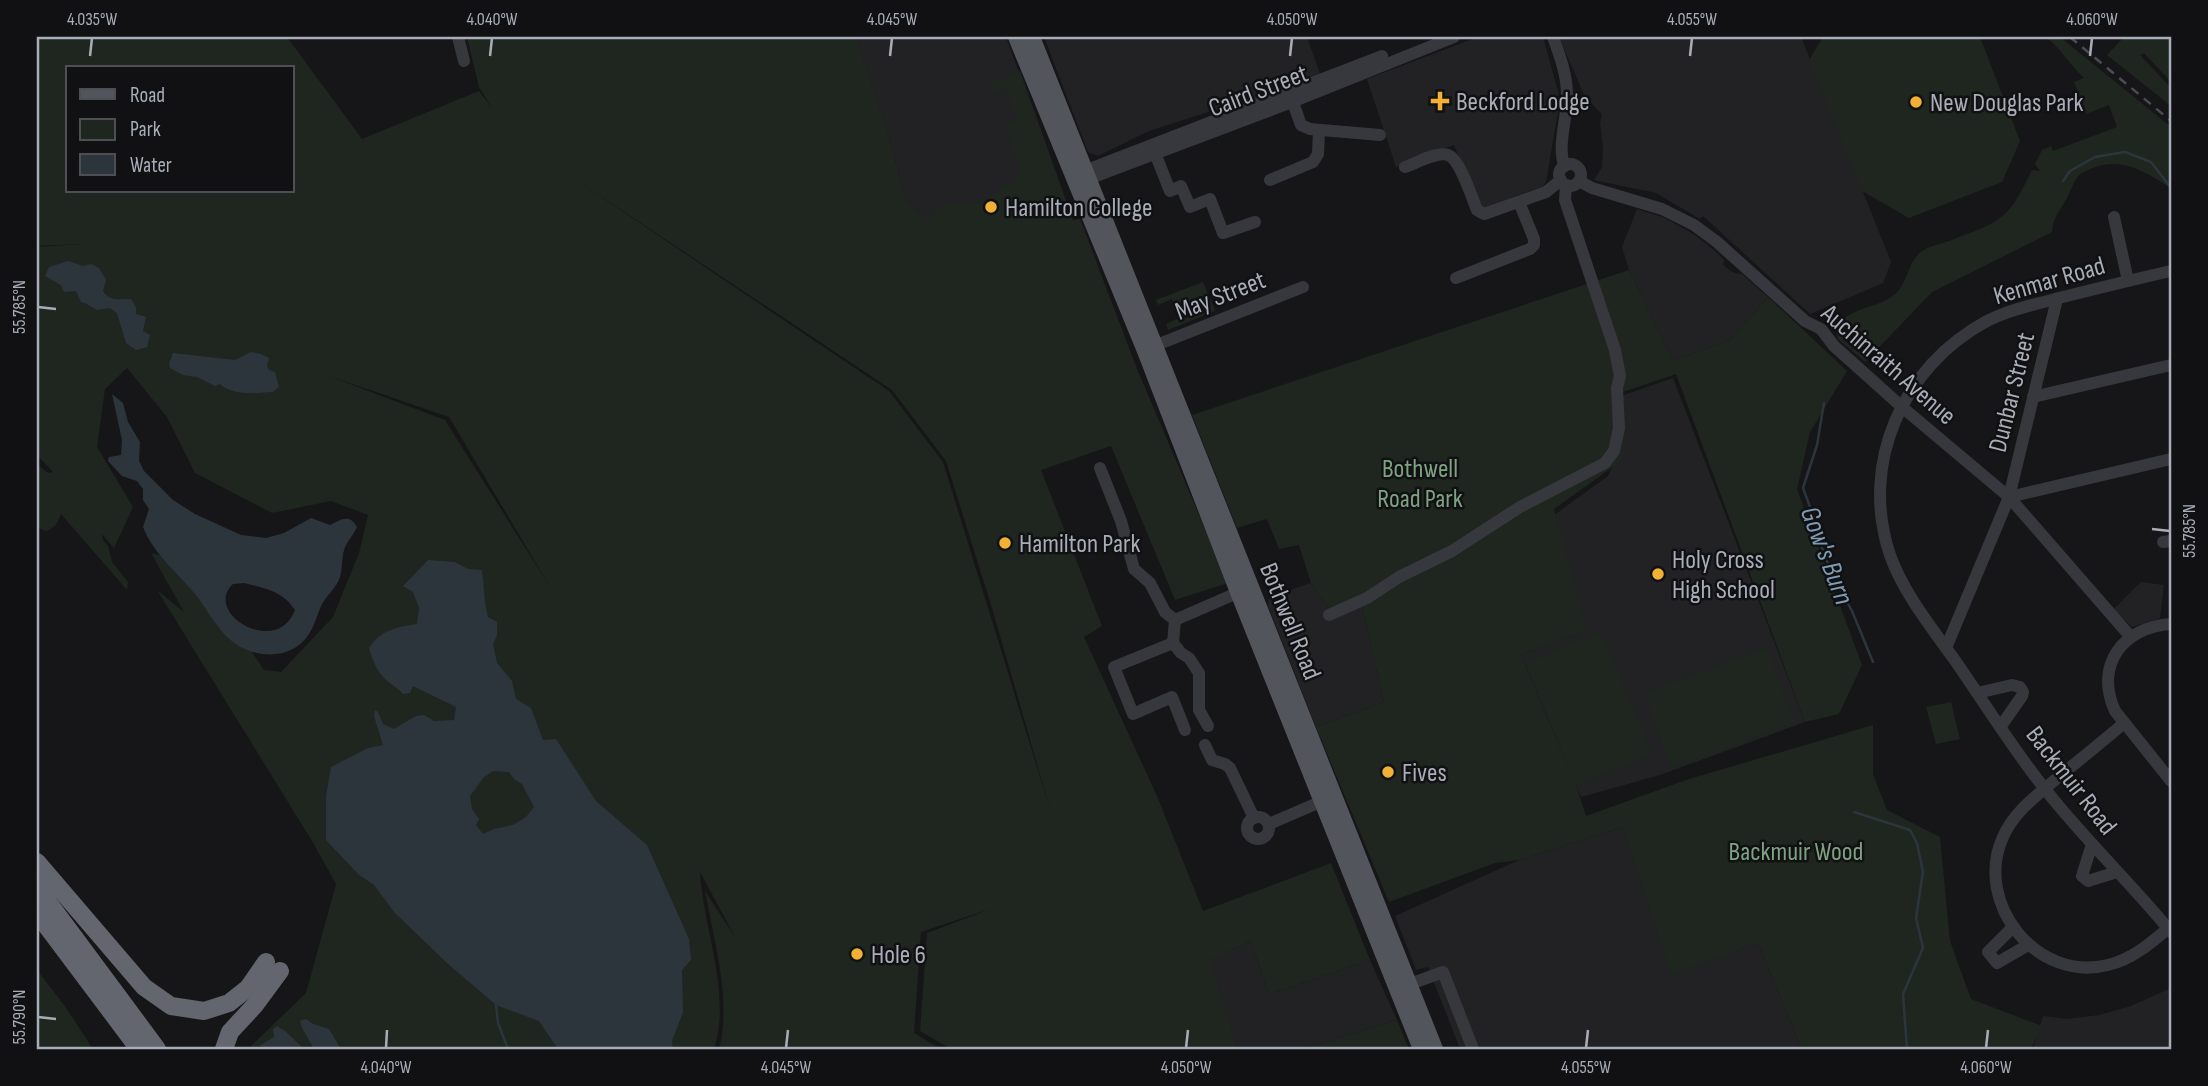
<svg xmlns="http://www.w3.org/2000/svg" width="2208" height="1086" font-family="'Sofia Sans Condensed',sans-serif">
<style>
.built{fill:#222225}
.green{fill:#1e261f;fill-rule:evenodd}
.water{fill:#2c353c;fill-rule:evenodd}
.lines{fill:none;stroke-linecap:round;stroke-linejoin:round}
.stream{stroke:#2c353c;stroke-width:2.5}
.minor{stroke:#37383d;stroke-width:12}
.major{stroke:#53555c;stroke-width:16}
.highway{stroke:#63666e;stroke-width:18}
.rail{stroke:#4a4c52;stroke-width:2.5;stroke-dasharray:9 7;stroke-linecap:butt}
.ticks{fill:none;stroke:#a8adb8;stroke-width:2.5}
.poi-dot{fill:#f2b134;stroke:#111113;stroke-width:2.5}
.labels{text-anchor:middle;stroke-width:5;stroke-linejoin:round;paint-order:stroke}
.street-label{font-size:26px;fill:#a8adb8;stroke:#111113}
.poi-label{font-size:26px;fill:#a8adb8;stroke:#111113;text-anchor:start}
.park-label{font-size:26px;fill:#7fa381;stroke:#111113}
.water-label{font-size:28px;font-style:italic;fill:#7f9bb3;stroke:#111113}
.neatline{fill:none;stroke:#a8adb8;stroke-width:2.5}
.ticks-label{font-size:18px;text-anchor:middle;fill:#a8adb8}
</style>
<rect width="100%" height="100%" fill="#161618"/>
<g class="built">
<path d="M856,37H1006L1073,220L1080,219L1135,364L922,218L905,197L888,133Z"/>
<path d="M1044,37H1307L1320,74L1244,104L1208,112L1149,131L1098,156L1088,152Z"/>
<path d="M1478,37H1543L1558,91L1559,106L1546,182L1543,186L1481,209L1454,145L1396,167L1367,79Z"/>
<path d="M1559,37H1801L1891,262L1883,283L1810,314L1703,216L1700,219L1656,193L1594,180L1602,167L1603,147L1600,123L1602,114L1585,97Z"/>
<path d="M1637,209L1665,218L1695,235L1715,251L1724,260L1723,265L1734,273L1742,274L1768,297L1730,340L1673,361L1629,270L1622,247Z"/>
<path d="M1673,378L1805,722L1660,775L1581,797L1521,655L1586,630L1550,518L1608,476L1618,454L1621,396Z"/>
<path d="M2141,582L2164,585L2160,618L2132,627L2114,609Z"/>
<path d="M1311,583L1335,618L1362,606L1384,702L1316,727L1268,606L1269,597Z"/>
<path d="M1622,827L1671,974L1758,943L1802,1049H1460L1428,967L1416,970L1395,916L1519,860Z"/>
<path d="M1251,941L1269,994L1370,960L1397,1020L1303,1049H1238L1209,960Z"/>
<path d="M2171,988V1049H2033L2043,1016L2067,1019L2099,1015L2131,1006Z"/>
</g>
<g class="green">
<path d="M37,37H287L362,139L479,91L492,108L479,87L467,37H856L888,133L905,197L923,218L948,204L979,203L1015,179L1022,172L1005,125L1017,120L1005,88L995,92L991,88L992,82L1020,71L1073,220L1080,219L1135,364L1228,583L1175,600L1111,446L1041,470L1102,626L1084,637L1157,796L1203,911L1331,863L1370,960L1269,994L1251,941L1210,960L1238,1049H951L920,1031L927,933L990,909L921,932L914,1033L941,1049H719C732,1000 714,941 705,891L735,937L700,872C703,928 732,994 714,1049H250L251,1046L306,993L336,884L312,841L157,590L184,612L151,553L194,565L264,670L281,672L333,617L359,553L368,515L331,501L272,513L195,473L167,417L127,368L105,389L97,447L133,507L114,548L102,534L103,540L108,546L112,562L128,582L127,590L61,514C57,523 56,528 45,531L37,527V464L48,473L53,472L37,455V247L83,244L37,246ZM68,68H292V191H68ZM573,178L892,390L946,461L992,608L1050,809L943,462L889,391ZM329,376L449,417L550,587L445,420Z"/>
<path d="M1823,37H1980L2020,141L2002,182L1909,218L1862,191L1809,60Z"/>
<path d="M2046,37H2060L2171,127V188C2147,173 2124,157 2095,167C2090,169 2085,171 2080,174C2074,180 2071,190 2067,198C2060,211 2053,217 2052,232L1932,292L1865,362L1838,339L1836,330C1842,310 1874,308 1890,298C1910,286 1905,261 1924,250C1932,245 1945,243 1954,239C2003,221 2009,218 2032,170L2040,171L2035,164L2042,150L2051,146L2053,151L2117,127L2109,105L2086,114L2074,82L2084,78C2070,65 2061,49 2046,37Z"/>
<path d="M2124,37H2171V82L2144,53L2140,55L2171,88V106L2107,55Z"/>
<path d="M1629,270L1673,361L1730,340L1768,297L1847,371L1810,432L1797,489L1862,665L1839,714L1805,722L1676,374L1623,392L1626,429L1621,461L1554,509L1587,630L1521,655L1575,783L1526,663L1601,632L1652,754L1576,785L1586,816L1689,779L1873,725V774L1887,810L1940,837L1950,941L1971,999L2042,1026L2031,1049H1802L1758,943L1671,975L1622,827L1519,860L1495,863L1389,902L1316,727L1384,702L1362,606L1335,618L1311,583L1299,545L1279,549L1267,519L1237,528L1192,415Z"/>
<path d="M1203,282L1215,311L1168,330L1166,324L1179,318L1172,299L1158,305L1156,300Z"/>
<path d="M1767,648L1795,723L1671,768L1644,693Z"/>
<path d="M1951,702L1960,739L1936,744L1926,707Z"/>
<path d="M37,970L64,1005L93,1049H37Z"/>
<path d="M1397,1020L1409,1049H1303Z"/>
</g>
<g class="water">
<path d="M68,261L83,266L91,264L99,268L106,280L103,291C110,302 119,299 131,299L136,307V314L146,317L143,331L150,335L147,347L136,350L126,343L117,313L110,308L97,310L87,304L81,302L76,291L64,292L61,285L45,276L49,267Z"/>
<path d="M251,352L261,354L269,358L267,366L269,370L275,372L279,387L273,392C256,393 233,396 220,384L215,386L197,377L183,375L170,368L169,364L173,353L235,360Z"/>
<path d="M112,394L123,403L128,422L140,442L139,461L144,471L173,500L195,514L241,535L266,538L284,533L311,518L330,525C341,520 349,513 357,527C354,534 349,539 346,545C341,555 343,567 340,577C337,587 327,595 322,604C317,614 315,625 309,634C291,662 251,659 228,638C217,627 208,612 199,599C181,575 154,556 143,527L149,509L143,500V489L137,481L122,476L108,461L109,457L121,455L122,440ZM244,583C264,588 283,591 295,610C277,658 202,613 233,584Z"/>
<path d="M428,560L455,562L468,569L482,570C484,586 484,602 488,617L497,622V635L493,644L497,663L512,681L516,699L531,708L543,740L556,739L596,801L647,845L689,939L691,960L682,970L683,1012L672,1041L673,1049H558L539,1021L496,1005L447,963L394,912L374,885L359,875L326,840V796L331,767L368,748L383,745L374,716L375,710L378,712L383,724L394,729L416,716L424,715L434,721L454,720L456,707L413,686L410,693L403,694C399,689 395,687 390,683C378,675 373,661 369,648C381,630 396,627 417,624L419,608L413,592L403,586ZM493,771L509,772L514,779L522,784L534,807L526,817L513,825L494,829L483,834L476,825L479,819L472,809L470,796L484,777Z"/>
<path d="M306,1019L313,1024L329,1029L341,1049H314L302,1028L300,1021Z"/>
<path d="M277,1026L285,1031L304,1049H271L259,1046L274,1037L273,1029Z"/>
</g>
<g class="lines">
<g class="stream">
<path d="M2063,181L2070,171L2095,157L2125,152L2151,162L2171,188"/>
<path d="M1824,403L1817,445L1803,488L1813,515L1816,532L1833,577L1852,611L1873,662"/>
<path d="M1854,812L1910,830L1917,843L1923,872L1916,918L1923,948L1903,994L1907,1049"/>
<path d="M496,1005L498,1023L508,1049"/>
</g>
<g class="minor">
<path d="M458,37L464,61"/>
<path d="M1553,37C1560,56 1567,75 1567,95C1568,115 1556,149 1565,166"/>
<path d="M1290,94L1301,125L1310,129L1380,135"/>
<path d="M1153,148L1170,191L1181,186L1190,207L1210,199L1223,233L1255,222"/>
<circle cx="1570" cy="175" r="11"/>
<path d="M1405,167C1417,163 1437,151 1448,155C1460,159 1472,198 1477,210L1484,214L1546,192L1561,180"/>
<path d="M1079,173L1382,56"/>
<path d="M1270,180L1313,162L1318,154L1319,130"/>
<path d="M1083,181L1292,102L1454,37"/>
<path d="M1579,181L1592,188L1662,209L1694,225L1717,242L1805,321L1821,329L1834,346L1902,407L2009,497L2130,636"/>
<path d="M2114,217L2128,281"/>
<path d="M2171,271C2135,279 2099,288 2063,297C2037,304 2011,309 1987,321C1903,366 1859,463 1890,555C1903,592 1931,627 1954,659C1984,702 2012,748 2045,789C2084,839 2131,883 2171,932"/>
<path d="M1456,278L1530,249L1534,245V239L1519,202"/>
<path d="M1154,346L1303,287"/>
<path d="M2033,397L2171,365"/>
<path d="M1100,468L1121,521L1134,569L1150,583L1165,612L1175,620"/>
<path d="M2009,497L2171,459"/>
<path d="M2163,542L2171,541"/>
<path d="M1329,615L1367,598L1399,577L1452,551L1520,507L1605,463L1614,451L1619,428L1617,388L1620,376L1615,350L1565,200L1566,185"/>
<path d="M2171,624C2123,627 2094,665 2115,711L2171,781"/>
<path d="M1173,643L1114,667L1133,714L1172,697L1185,730"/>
<path d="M1946,648L2009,497L2057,299"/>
<path d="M1977,693L2012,685L2020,687L2023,692L2022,696L2001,726"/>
<path d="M2123,724C2103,741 2082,758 2061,775C2040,793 2014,811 2003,837C1973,903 2037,983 2108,965C2133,959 2152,942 2171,926"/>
<path d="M1208,726L1199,710V673L1189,658L1181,653L1173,643L1175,620L1244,590"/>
<path d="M1205,745L1212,760L1225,764L1230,768L1254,818"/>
<circle cx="1258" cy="828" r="11"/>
<path d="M1269,824L1327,799"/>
<path d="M2092,844L2082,876L2088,881L2117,872"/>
<path d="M2013,927L1988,952L1997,963L2028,945"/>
<path d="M1410,984L1443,972L1473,1049"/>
</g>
<g class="major">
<path d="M1016,37L1145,351L1238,592L1421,1049"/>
<path d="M1032,37L1435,1049"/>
</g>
<g class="highway">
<path d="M37,862L144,987L171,1006L204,1011L229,1003L248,988L266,962"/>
<path d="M37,887L157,1049"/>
<path d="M37,913L139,1049"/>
<path d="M224,1049L230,1032L255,1005L280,971"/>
</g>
<path class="rail" d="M2070,37L2171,121"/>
</g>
<path class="ticks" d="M90,56L92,38M490,56L492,38M890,56L892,38M1290,56L1292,38M1690,56L1692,38M2090,56L2092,38M38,307L56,309M2152,529L2170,531M38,1017L56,1019M386,1048L387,1030M786,1048L788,1030M1186,1048L1188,1030M1586,1048L1588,1030M1986,1048L1988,1030"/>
<g class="poi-dot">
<path d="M1436.5 90.5h7v7h7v7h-7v7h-7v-7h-7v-7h7z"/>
<circle cx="1916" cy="102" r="7"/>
<circle cx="991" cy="207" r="7"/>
<circle cx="1005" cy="543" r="7"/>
<circle cx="1658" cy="574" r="7"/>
<circle cx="1388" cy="772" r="7"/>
<circle cx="857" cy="954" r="7"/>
</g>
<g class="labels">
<g class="street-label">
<text transform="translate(1258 90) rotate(-21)" y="9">Caird Street</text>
<text transform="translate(2049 280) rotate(-16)" y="9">Kenmar Road</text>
<text transform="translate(1220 295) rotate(-21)" y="9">May Street</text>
<text transform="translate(1889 364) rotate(41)" y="9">Auchinraith Avenue</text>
<text transform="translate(2011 392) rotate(-76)" y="9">Dunbar Street</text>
<text transform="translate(1291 621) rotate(68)" y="9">Bothwell Road</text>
<text transform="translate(2072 780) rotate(52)" y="9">Backmuir Road</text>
</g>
<g class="poi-label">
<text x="1456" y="110">Beckford Lodge</text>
<text x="1930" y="111">New Douglas Park</text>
<text x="1005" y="216">Hamilton College</text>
<text x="1019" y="552">Hamilton Park</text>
<text x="1672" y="568">Holy Cross<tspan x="1672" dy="30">High School</tspan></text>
<text x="1402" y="781">Fives</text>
<text x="871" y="963">Hole 6</text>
</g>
<g class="park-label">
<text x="1420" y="477">Bothwell<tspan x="1420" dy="30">Road Park</tspan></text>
<text x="1796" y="860">Backmuir Wood</text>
</g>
<g class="water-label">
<text transform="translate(1828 555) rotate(69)" y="10">Gow's Burn</text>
</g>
</g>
<rect width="2208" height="1086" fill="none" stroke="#111113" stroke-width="77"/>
<rect x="66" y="66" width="228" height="126" fill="#111113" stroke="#4d4f55" stroke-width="2"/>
<rect x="80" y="89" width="35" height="10" fill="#53555c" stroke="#4d4f55" stroke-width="2"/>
<text x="130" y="102" font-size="21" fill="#a8adb8">Road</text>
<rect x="80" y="119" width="35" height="21" fill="#1e261f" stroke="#4d4f55" stroke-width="2"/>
<text x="130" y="136" font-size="21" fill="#a8adb8">Park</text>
<rect x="80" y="154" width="35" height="21" fill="#2c353c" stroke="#4d4f55" stroke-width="2"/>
<text x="130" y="172" font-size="21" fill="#a8adb8">Water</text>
<rect x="38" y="38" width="2132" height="1010" class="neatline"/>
<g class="ticks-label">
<text x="92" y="25">4.035°W</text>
<text x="492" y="25">4.040°W</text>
<text x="892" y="25">4.045°W</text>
<text x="1292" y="25">4.050°W</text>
<text x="1692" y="25">4.055°W</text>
<text x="2092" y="25">4.060°W</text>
<text transform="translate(19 307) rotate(-90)" y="6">55.785°N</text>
<text transform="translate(2189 531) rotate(-90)" y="6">55.785°N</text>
<text transform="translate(19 1017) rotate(-90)" y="6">55.790°N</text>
<text x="386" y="1073">4.040°W</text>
<text x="786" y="1073">4.045°W</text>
<text x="1186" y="1073">4.050°W</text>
<text x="1586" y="1073">4.055°W</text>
<text x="1986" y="1073">4.060°W</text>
</g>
</svg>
